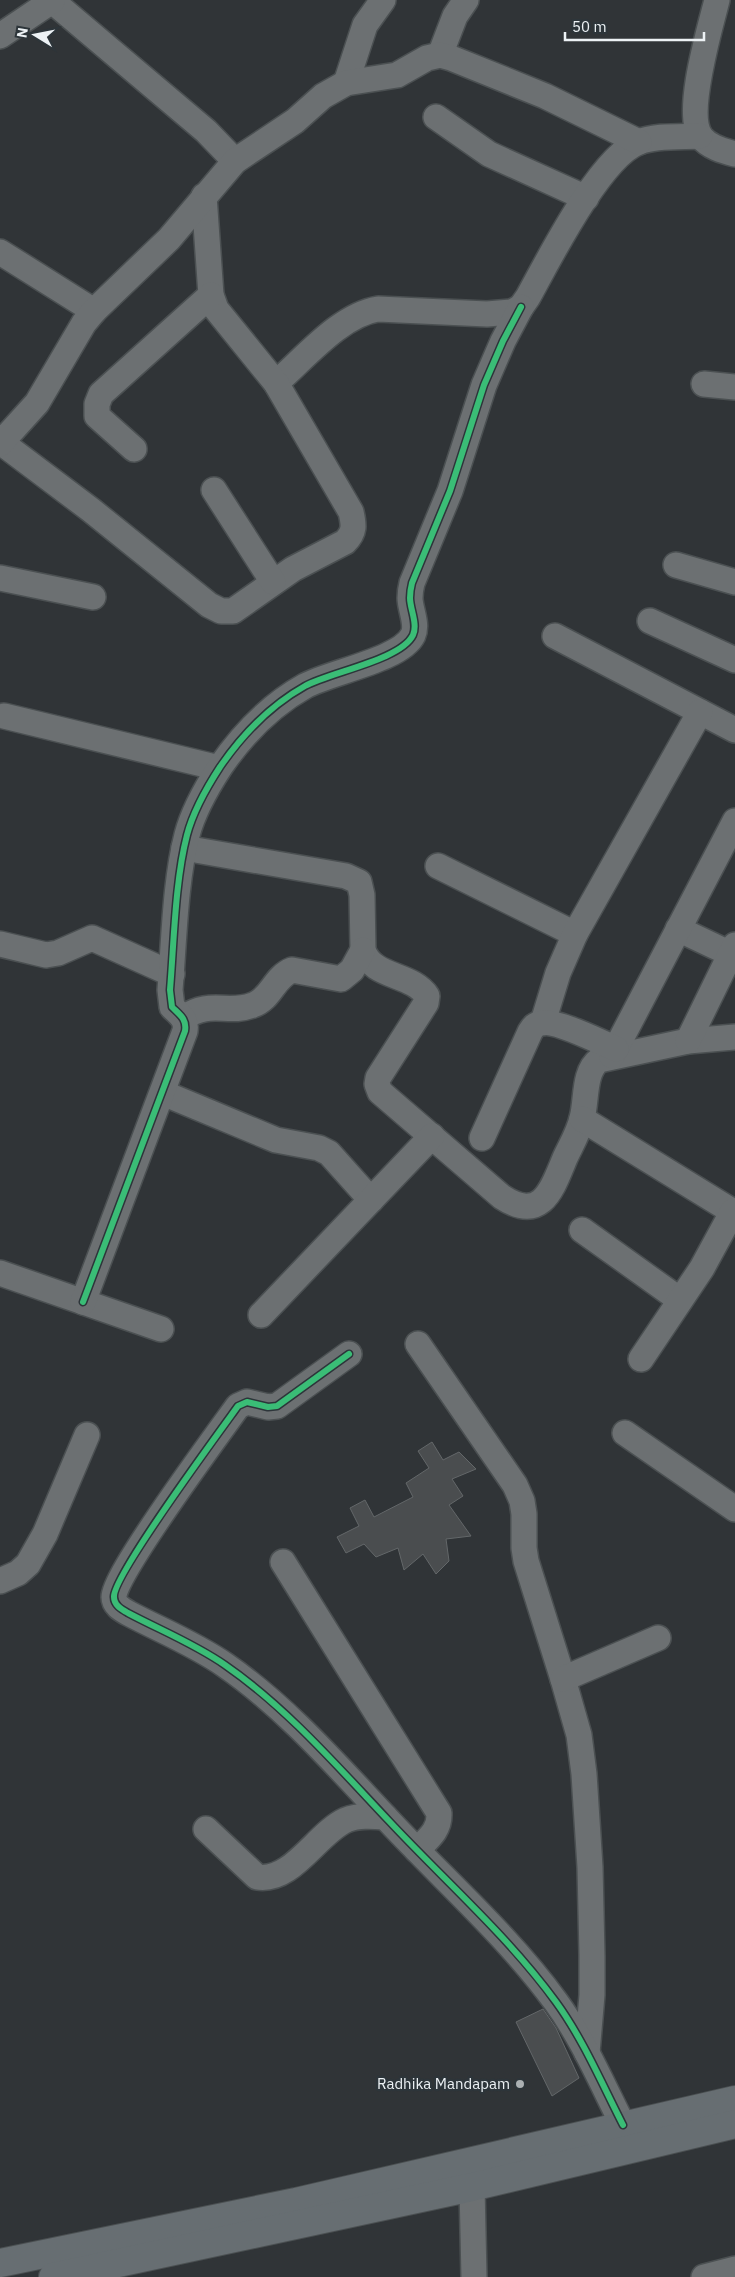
<svg xmlns="http://www.w3.org/2000/svg" width="735" height="2277" font-family="'IBM Plex Sans',sans-serif">
<style>
.building{fill:#4a4d4f;stroke:#636769}
.lines{fill:none;stroke-linecap:round;stroke-linejoin:round}
.minor-casing{stroke:#4b5052;stroke-width:28}
.major-casing{stroke:#4b5052;stroke-width:30}
.minor{stroke:#6c7072;stroke-width:25}
.major{stroke:#676e72;stroke-width:28}
.cycleway-casing{stroke:#2d353a;stroke-width:9}
.cycleway{stroke:#3abd76;stroke-width:6}
.poi-dot{fill:#abb0b2;stroke:#2d353a;stroke-width:2}
.labels{text-anchor:middle;stroke-width:4.5;stroke-linejoin:round;paint-order:stroke}
.poi-label{font-size:15px;fill:#edf2f5;stroke:#2d353a;text-anchor:end}
</style>
<rect width="100%" height="100%" fill="#303437"/>
<g class="building">
<path d="M432,1442L443,1460L459,1452L476,1469L452,1479L463,1496L449,1505L471,1536L446,1539L449,1561L436,1574L423,1554L404,1570L398,1548L376,1557L364,1544L346,1553L337,1537L359,1526L350,1508L365,1500L374,1517L413,1497L406,1483L429,1468L418,1451Z"/>
<path d="M543,2009L556,2028L579,2078L552,2096L516,2022Z"/>
</g>
<g class="lines">
<defs>
<g id="minor">
<path d="M51,0L206,131L235,161"/>
<path d="M717,0C710,28 684,114 701,137C709,147 723,151 735,154"/>
<path d="M0,36L52,1"/>
<path d="M440,55L455,16L466,0"/>
<path d="M346,83L365,25L383,0"/>
<path d="M436,117L489,154L586,198"/>
<path d="M0,252L94,311"/>
<path d="M276,383C304,359 340,315 378,309L487,314L512,312L521,307L528,297C549,259 600,157 639,142C655,135 683,137 700,136"/>
<path d="M704,384L735,387"/>
<path d="M2,443L91,510L209,605L221,611H233L293,569L345,542C355,532 354,525 351,512L276,383L216,309L211,295L204,196"/>
<path d="M0,444L37,403L84,323L94,311L169,239L235,161L295,121L323,96L346,83L397,75L427,58L440,55L451,58L545,96L639,142"/>
<path d="M134,449L97,416V404L101,394L211,295"/>
<path d="M214,490L273,582"/>
<path d="M676,565L735,582"/>
<path d="M0,578L93,597"/>
<path d="M650,621L735,660"/>
<path d="M555,636L735,730"/>
<path d="M4,716L219,768"/>
<path d="M184,848L346,876L359,882L362,895L363,950C372,978 412,973 427,996L426,1003L378,1078L377,1084L380,1092L502,1197C542,1223 552,1189 565,1158C571,1145 579,1132 582,1118C587,1101 583,1072 599,1060L688,1041L735,1037"/>
<path d="M438,866L575,934"/>
<path d="M678,929L735,956"/>
<path d="M0,944L46,955L58,953L92,938L172,974"/>
<path d="M183,1018C211,999 227,1015 253,1005C271,999 274,977 292,970L341,979L352,970L363,950"/>
<path d="M543,1022L558,973L575,934L700,712"/>
<path d="M688,1041L735,945"/>
<path d="M612,1056L735,821"/>
<path d="M163,1093L276,1140L319,1148L329,1153L371,1200"/>
<path d="M582,1119L735,1213"/>
<path d="M482,1138L530,1032C533,1027 535,1024 542,1023C555,1020 601,1042 616,1049"/>
<path d="M582,1230L680,1300"/>
<path d="M0,1273L161,1329"/>
<path d="M83,1302L185,1031C187,1019 180,1015 172,1007L170,990C174,942 175,881 187,835C193,812 207,787 220,767C242,735 271,705 305,686C330,672 401,660 413,635C418,624 410,609 410,598C410,593 411,587 412,583L450,491L484,385L503,341L521,307"/>
<path d="M261,1315L432,1136"/>
<path d="M418,1344L515,1485L522,1501L524,1514V1548L526,1561L563,1679L579,1735L584,1774L590,1867L592,1956V1995L587,2053"/>
<path d="M349,1354L277,1406L268,1407L247,1402L238,1406C220,1431 112,1577 114,1597C114,1605 121,1609 128,1613C160,1630 195,1644 225,1665C286,1707 338,1767 389,1821C445,1881 508,1936 556,2002C583,2039 602,2084 623,2125"/>
<path d="M641,1359L702,1268L733,1211"/>
<path d="M625,1433L735,1509"/>
<path d="M283,1562L439,1813C440,1830 429,1838 417,1850"/>
<path d="M0,1581L18,1573L28,1564L45,1534L87,1435"/>
<path d="M563,1679L658,1638"/>
<path d="M206,1829L257,1877C292,1883 317,1833 346,1820C358,1815 372,1816 385,1817"/>
<path d="M468,2168L472,2187L474,2277"/>
<path d="M704,2277L735,2269"/>
</g>
<g id="major">
<path d="M0,2263L296,2202L735,2100"/>
<path d="M53,2277L472,2187L735,2124"/>
</g>
</defs>
<use href="#minor" class="minor-casing"/>
<use href="#major" class="major-casing"/>
<use href="#minor" class="minor"/>
<use href="#major" class="major"/>
<defs>
<g id="cycleway">
<path d="M83,1302L185,1031C187,1019 180,1015 172,1007L170,990C174,942 175,881 187,835C193,812 207,787 220,767C242,735 271,705 305,686C330,672 401,660 413,635C418,624 410,609 410,598C410,593 411,587 412,583L450,491L484,385L503,341L521,307"/>
<path d="M349,1354L277,1406L268,1407L247,1402L238,1406C220,1431 112,1577 114,1597C114,1605 121,1609 128,1613C160,1630 195,1644 225,1665C286,1707 338,1767 389,1821C445,1881 508,1936 556,2002C583,2039 602,2084 623,2125"/>
</g>
</defs>
<use href="#cycleway" class="cycleway-casing"/>
<use href="#cycleway" class="cycleway"/>
</g>
<circle class="poi-dot" cx="520" cy="2084" r="5"/>
<g class="labels">
<g class="poi-label">
<text x="510" y="2089">Radhika Mandapam</text>
</g>
</g>
<g transform="translate(35 35) rotate(280)" stroke="#2d353a" stroke-width="4" paint-order="stroke">
<path d="M0-4L9 19L0 12L-9 19Z" fill="#edf2f5"/>
<text y="-8" font-size="14" font-weight="bold" text-anchor="middle" fill="#edf2f5">N</text>
</g>
<path d="M565 32v8h139v-8" fill="none" stroke="#edf2f5" stroke-width="2.5"/>
<text x="572" y="32" font-size="15" fill="#edf2f5" stroke="#2d353a" stroke-width="4" paint-order="stroke">50 m</text>
</svg>
